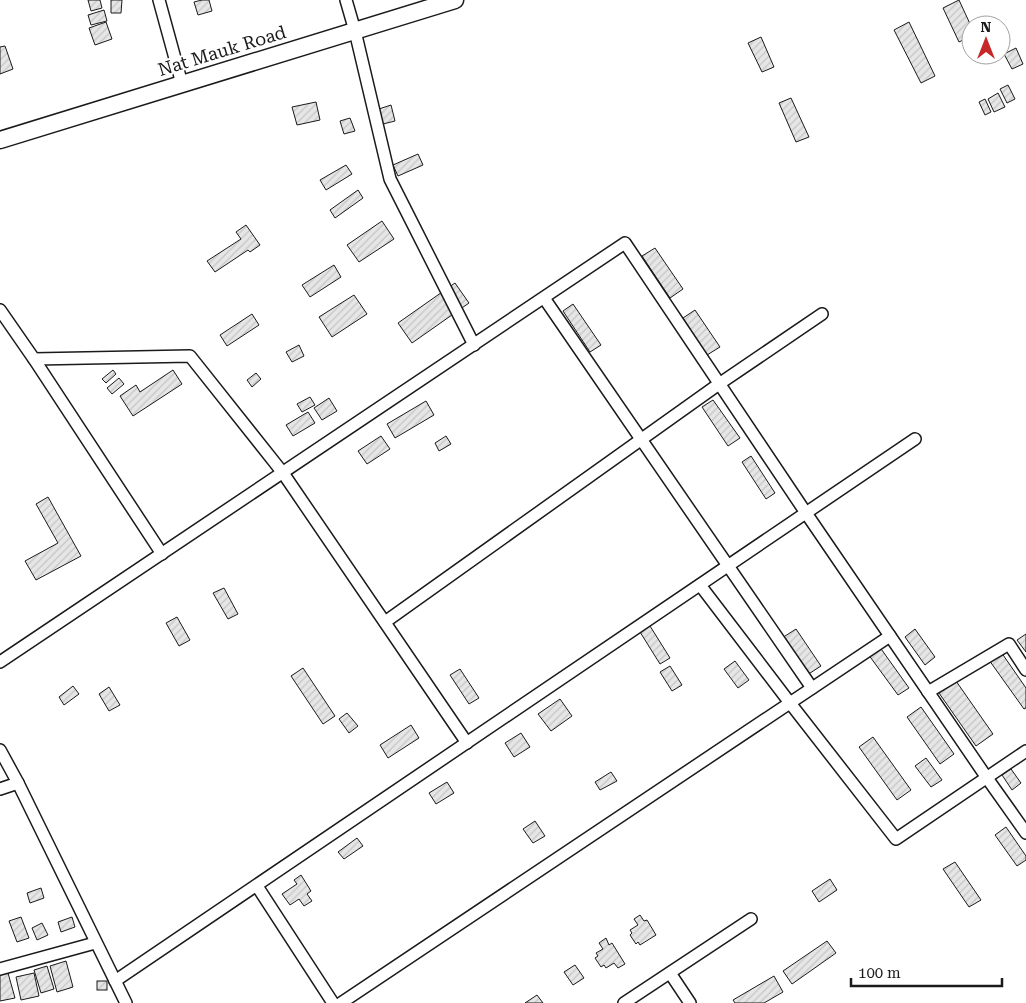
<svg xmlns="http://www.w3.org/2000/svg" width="1026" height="1003" font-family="'Roboto Serif',serif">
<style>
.building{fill:url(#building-hatch);stroke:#1a1a1a}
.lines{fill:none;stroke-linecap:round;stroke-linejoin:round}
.minor-casing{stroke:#1a1a1a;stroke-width:14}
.highway-casing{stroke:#1a1a1a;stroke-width:19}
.minor{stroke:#fff;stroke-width:11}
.highway{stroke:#fff;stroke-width:16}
.labels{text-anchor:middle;stroke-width:4;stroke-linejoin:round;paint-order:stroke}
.street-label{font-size:18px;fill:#1a1a1a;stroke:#fff}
</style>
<defs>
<pattern id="building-hatch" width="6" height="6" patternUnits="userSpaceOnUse" patternTransform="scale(1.25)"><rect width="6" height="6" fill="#e6e6e6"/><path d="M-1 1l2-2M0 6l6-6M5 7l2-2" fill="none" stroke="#c5c5c5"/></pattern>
</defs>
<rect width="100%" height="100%" fill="#fff"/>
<g class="building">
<path d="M88,0H100L102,8L91,11Z"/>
<path d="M111,0H122L121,13H111Z"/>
<path d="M202,0H209L212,11L198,15L194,2Z"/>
<path d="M959,0L971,26V36L959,42L943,8Z"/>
<path d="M104,10L107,21L91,25L88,15Z"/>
<path d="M106,22L112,39L95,45L89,28Z"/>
<path d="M909,22L935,76L921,83L894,30Z"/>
<path d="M761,37L774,67L762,72L748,43Z"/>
<path d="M5,46L13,69L0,74V47Z"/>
<path d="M1016,48L1023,64L1012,69L1004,54Z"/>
<path d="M1008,85L1015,99L1007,103L1000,89Z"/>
<path d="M998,93L1005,107L994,112L988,99Z"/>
<path d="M791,98L809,137L796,142L779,103Z"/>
<path d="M985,99L991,112L985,115L979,102Z"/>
<path d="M316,102L320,120L297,125L292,107Z"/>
<path d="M391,105L395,121L383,124L379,109Z"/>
<path d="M350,118L355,131L344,134L340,121Z"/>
<path d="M418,154L423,165L398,176L393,165Z"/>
<path d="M346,165L352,174L326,190L320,180Z"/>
<path d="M358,190L363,198L335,218L330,210Z"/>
<path d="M382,221L394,239L359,262L347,245Z"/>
<path d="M246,225L260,245L250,252L248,250L215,272L207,261L241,239L236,232Z"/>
<path d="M655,248L683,289L670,298L642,256Z"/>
<path d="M334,265L341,277L310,297L302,285Z"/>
<path d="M455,283L469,303L412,343L398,323Z"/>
<path d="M354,295L367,314L332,337L319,317Z"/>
<path d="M573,304L601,345L590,352L563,311Z"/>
<path d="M695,310L720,347L707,355L683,318Z"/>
<path d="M252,314L259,325L227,346L220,335Z"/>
<path d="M299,345L304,356L292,362L286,352Z"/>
<path d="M113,370L116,374L106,383L102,379Z"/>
<path d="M173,370L182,384L133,416L120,396L136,385L140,392Z"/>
<path d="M256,373L261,379L252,387L247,380Z"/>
<path d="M119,378L124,384L112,394L107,388Z"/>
<path d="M310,397L315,405L302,412L297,404Z"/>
<path d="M329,398L337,411L322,420L314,408Z"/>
<path d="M713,400L740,438L728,446L702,407Z"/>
<path d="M426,401L434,415L395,438L387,424Z"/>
<path d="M308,412L315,423L293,436L286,425Z"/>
<path d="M381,436L390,449L367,464L358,451Z"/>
<path d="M446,436L451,444L439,451L435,443Z"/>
<path d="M751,456L775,493L766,499L742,462Z"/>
<path d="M48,497L81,556L36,580L25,561L58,543L36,504Z"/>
<path d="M224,588L238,614L228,619L213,593Z"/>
<path d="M177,617L190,640L179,646L166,623Z"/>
<path d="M650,626L670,658L660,664L640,632Z"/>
<path d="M796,629L821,666L807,675L782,638Z"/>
<path d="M915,629L935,657L925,665L905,637Z"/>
<path d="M1026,634V652L1017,640Z"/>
<path d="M879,646L909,688L898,695L868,654Z"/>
<path d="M1001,652L1026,688V708L1024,709L989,660Z"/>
<path d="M735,661L749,680L738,688L724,669Z"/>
<path d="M670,666L682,685L672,691L660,672Z"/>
<path d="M303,668L335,716L323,724L291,676Z"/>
<path d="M460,669L479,698L469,704L450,675Z"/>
<path d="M956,681L993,734L976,746L939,693Z"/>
<path d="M73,686L79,694L64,705L59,697Z"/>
<path d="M109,687L120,705L109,711L99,694Z"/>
<path d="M560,699L572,716L551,731L538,714Z"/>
<path d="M921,707L954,754L940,764L907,717Z"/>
<path d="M347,713L358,726L349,733L339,719Z"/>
<path d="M411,725L419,738L388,758L380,745Z"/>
<path d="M521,733L530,747L514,757L505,743Z"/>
<path d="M873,737L911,790L897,800L859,747Z"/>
<path d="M926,758L942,780L931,787L915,766Z"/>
<path d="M1011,769L1021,783L1012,790L1002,775Z"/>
<path d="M611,772L617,781L600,790L595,782Z"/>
<path d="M447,782L454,793L436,804L429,793Z"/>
<path d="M535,821L545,836L533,843L523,829Z"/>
<path d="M1006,827L1026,856V860L1017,866L995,835Z"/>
<path d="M357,838L363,846L344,859L338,852Z"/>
<path d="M955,862L981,900L969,907L943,869Z"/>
<path d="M301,875L311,891L307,894L312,901L304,906L299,899L290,905L282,894L297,884L294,880Z"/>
<path d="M830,879L837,890L819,902L812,891Z"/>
<path d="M41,888L44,898L30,903L27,893Z"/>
<path d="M640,915L644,921L647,920L656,935L640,945L638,942L636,944L630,935L632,933L630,930L638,925L634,919Z"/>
<path d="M21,917L29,938L17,942L9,921Z"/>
<path d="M72,917L75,927L61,932L58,922Z"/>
<path d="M42,923L48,935L37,940L32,928Z"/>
<path d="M606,938L609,945L612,943L625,964L618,968L614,963L606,968L604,965L601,967L595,958L598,956L596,953L603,949L599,943Z"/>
<path d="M827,941L836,953L792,984L783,971Z"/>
<path d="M66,961L73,987L57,992L50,966Z"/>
<path d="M575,965L584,978L573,985L564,972Z"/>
<path d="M47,966L54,989L41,993L34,970Z"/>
<path d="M8,973L15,998L0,1001V975Z"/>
<path d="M34,973L39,996L21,1000L16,977Z"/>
<path d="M774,976L783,992L764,1003H735L733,1000Z"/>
<rect x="97" y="981" width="10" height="9"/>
<path d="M537,995L543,1003H525Z"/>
</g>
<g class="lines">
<defs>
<g id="minor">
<path d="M159,0L182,84"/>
<path d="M346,0L355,31L390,179L474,345"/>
<path d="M544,298L812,688"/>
<path d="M0,310L34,359L162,554"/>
<path d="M34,359L190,356L283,473L467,743"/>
<path d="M700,585L790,703L896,839L1026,751"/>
<path d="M385,622L719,384L822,314"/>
<path d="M0,662L625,243L806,513L987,778L1026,833"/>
<path d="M928,692L1009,644L1026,670"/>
<path d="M0,750L18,783L126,1003"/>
<path d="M0,789L18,783"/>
<path d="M257,886L333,1003"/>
<path d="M0,969L95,943"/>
<path d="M670,973L690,1003"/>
<path d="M115,981L915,439"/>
<path d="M341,1003L890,636"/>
<path d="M624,1003L751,919"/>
</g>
<path id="highway" d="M0,140L455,0"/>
</defs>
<use href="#minor" class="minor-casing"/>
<use href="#highway" class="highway-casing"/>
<use href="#minor" class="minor"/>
<use href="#highway" class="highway"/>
</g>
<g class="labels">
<g class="street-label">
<text transform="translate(222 51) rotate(-17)" y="6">Nat Mauk Road</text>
</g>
</g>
<g transform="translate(986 40)"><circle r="24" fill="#ffffff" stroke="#a3a3a3"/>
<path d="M0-4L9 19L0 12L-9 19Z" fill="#c62828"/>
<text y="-8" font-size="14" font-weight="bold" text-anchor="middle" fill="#1a1a1a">N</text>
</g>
<path d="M851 978v8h151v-8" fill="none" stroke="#1a1a1a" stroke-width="2.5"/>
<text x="858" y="978" font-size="15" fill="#1a1a1a" stroke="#ffffff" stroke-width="4" paint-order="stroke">100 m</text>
</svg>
